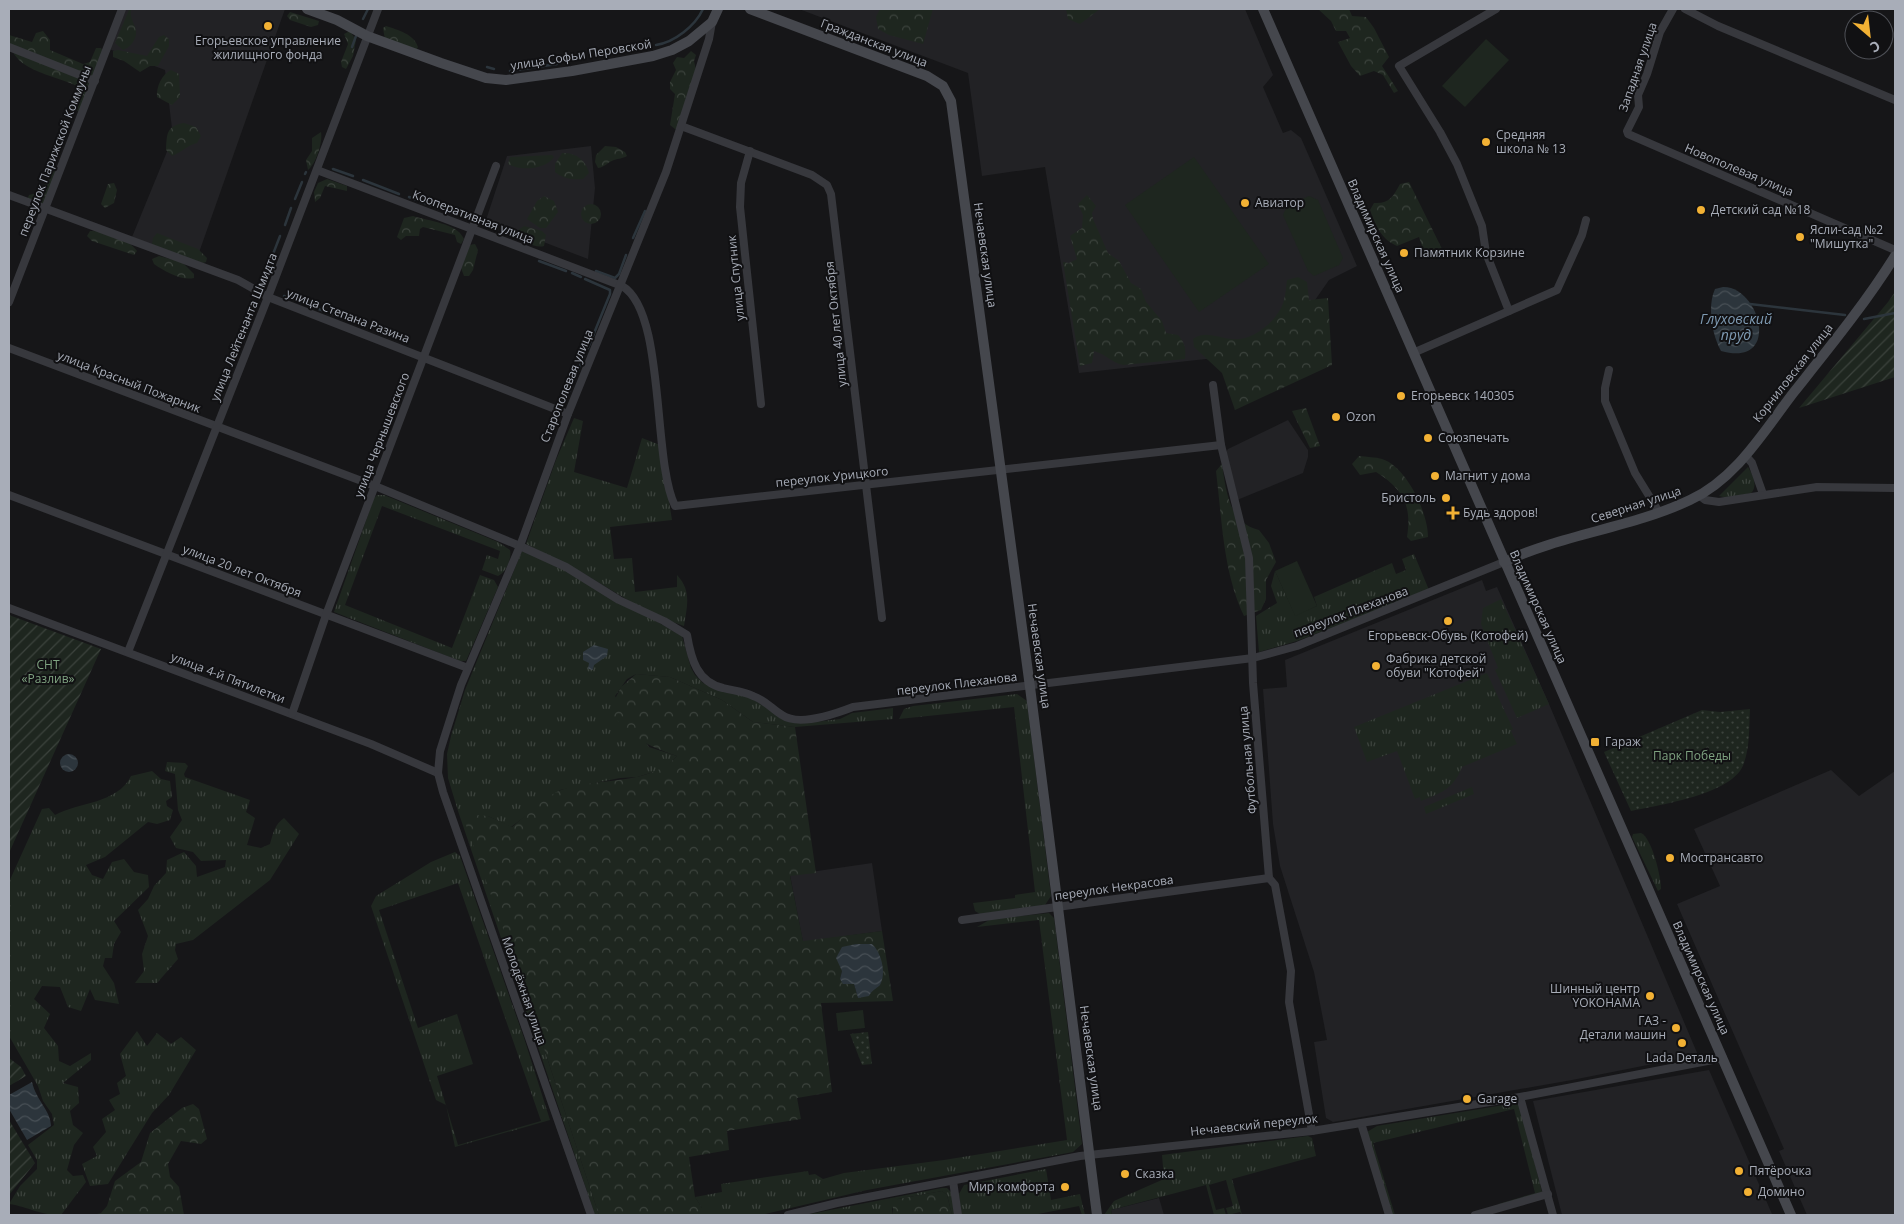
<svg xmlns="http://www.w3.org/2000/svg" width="1904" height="1224" font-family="'Open Sans',sans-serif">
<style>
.built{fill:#222225}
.grass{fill:url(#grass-tufts);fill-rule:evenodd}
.forest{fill:url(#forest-crowns);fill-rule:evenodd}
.park{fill:url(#park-dots)}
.garden{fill:url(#garden-furrows)}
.pitch{fill:#1e261f}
.water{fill:url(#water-waves)}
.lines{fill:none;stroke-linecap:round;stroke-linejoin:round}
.stream{stroke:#2c353c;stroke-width:2.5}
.street{stroke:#37383d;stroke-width:8}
.secondary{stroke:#45474d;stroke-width:10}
.poi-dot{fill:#f2b134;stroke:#111113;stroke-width:2}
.labels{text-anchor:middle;stroke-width:4;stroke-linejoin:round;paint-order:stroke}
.poi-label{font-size:12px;fill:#a8adb8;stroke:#111113;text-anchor:start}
.street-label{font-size:12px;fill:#a8adb8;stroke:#111113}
.park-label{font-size:12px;fill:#7fa381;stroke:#111113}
.water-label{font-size:14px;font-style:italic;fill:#7f9bb3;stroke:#111113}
</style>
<defs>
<pattern id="grass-tufts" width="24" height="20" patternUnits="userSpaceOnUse" patternTransform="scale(1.25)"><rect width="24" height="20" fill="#1e261f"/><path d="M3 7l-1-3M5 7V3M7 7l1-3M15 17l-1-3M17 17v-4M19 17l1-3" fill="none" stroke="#3c433d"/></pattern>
<pattern id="forest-crowns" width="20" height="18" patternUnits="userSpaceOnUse" patternTransform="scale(1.25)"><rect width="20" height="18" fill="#1e261f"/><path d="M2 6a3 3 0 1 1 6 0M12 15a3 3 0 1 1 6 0" fill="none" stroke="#3c433d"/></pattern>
<pattern id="park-dots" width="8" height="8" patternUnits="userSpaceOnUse" patternTransform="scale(1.25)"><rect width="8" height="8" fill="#1e261f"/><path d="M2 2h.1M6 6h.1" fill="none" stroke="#3c433d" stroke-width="1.8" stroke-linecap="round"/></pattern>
<pattern id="garden-furrows" width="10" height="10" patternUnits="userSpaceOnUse" patternTransform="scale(1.25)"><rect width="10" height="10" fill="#1e261f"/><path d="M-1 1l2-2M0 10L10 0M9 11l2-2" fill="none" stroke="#3c433d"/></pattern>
<pattern id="water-waves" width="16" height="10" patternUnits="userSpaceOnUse" patternTransform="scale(1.25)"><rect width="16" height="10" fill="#2c353c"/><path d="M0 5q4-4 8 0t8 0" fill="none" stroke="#485056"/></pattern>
</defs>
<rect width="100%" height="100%" fill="#161618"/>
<g class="built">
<path d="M125,9H285L196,261L132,237L173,137L165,70L109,49Z"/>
<path d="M799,9H1245L1273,75L1263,87L1283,133L1291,130L1301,138L1357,266L1329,280L1268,368L1206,359L1079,373L1045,167L982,176L968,73Z"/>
<path d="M591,146L595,188L588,259L486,220L507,156Z"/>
<path d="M1288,420L1308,450V457L1303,473L1237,500L1225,454L1228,449Z"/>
<path d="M1482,580L1486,591L1497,587L1549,704L1698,1055L1572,1080L1333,1122L1326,1118L1314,1042L1327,1040L1314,972L1280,866L1273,824L1263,689L1287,687L1285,660Z"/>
<path d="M1831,770L1859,796L1895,771V1214L1891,1215H1807L1779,1151L1784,1149L1677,904L1720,886L1694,829Z"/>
<path d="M872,863L882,931L803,942L790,875Z"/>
<path d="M1709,1070L1772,1214L1562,1215L1533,1101Z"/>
<path d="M1159,1198L1164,1215H1112L1111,1210Z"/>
</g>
<g class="grass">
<path d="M574,418L583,421L574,472L627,488L642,438L660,445L672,520L610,527L614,559L632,558L635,592L677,587V575C692,591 687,606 684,626L653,615L581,572L526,544L556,460Z"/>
<path d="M1748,467C1753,475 1758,486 1751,493L1727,498L1719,496Z"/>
<path d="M377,495H384L498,542L510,550C512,558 506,573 498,576L482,570L487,555L498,559L500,551L382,506L345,605L452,648L480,575L494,580L498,587L466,661H460L334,612L374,498Z"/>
<path d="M522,551L537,553L682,636L691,668L695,675L703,683L742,693L769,709L815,722L840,719L852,713L893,708V719L795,727L753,722L722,700L670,677L636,674L627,679L615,696L649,747L677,756L664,769L637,777L620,778L560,790L511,827L488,816L521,979L599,1215H595L458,811L448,778L447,754L451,736L465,690Z"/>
<path d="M1414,554L1429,590L1297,641L1259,652L1256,616L1277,603L1271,586L1275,571L1295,615L1317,606L1314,597L1392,563L1396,574L1406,570L1402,559Z"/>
<path d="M1501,599L1549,704L1517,718L1495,670L1498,668L1481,624L1483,608Z"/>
<path d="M1487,673L1513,729L1511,731L1517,744L1462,767C1454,788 1442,793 1421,801L1420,797L1415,799L1397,751L1367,762L1354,727Z"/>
<path d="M1017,694L1027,701L1051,896L1045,905L980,914L975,911L973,903L1015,898V895L1035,892L1014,707L899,719L904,709L913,706Z"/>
<path d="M167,762L185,763L188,766L184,774L185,777L250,800L246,812L255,818L247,845L261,848L270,844C273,833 275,824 284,818L299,834L270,880L193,940L176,944L175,950L178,959L157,983H135L144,971L142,954L148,936L138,910L148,899L154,886L166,873L167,860L184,852L196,866L197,877L225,867L226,860L201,861L193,852L176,848L170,837L182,820L178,810L175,774L165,771Z"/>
<path d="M152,771L161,779L170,781L172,797L166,801L167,806L173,810L170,820L157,824L148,822L105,857L86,865L92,875L103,879L112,862L124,859L134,872L148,875L149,887L114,921L121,932L114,944L112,958H105L103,966L114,983L119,1004L95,1000L90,989L81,1011L68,1007L60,987L42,986L34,999L50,1014L44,1028L58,1046L59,1061L70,1066L91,1053V1060L63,1083L78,1087L79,1103L70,1111L73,1125L83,1133L74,1145L67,1170L73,1176L83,1175L86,1182L61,1215C38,1215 30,1207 9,1204L20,1186L37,1169V1160L28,1145L54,1125L52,1114L43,1101L38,1086L9,1036V882L42,809L49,808L55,815C79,802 117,804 131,776Z"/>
<path d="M1472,787L1474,794L1426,814L1424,807Z"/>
<path d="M1641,833C1652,838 1661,877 1661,889L1658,891L1632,837L1633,834Z"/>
<path d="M455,852L460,856L524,1038L550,1120L455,1147L446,1105L436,1100L371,906L376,896L431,862ZM458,883L541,1121L458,1145L437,1076L473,1064L457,1014L418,1028L379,910Z"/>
<path d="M1049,913L1054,918L1082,1144L1073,1152L867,1190L761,1215H702V1208L695,1197L722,1192L721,1184L808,1171L809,1175L815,1174L823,1179L844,1173L944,1160L1067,1140L1039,920L977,927L991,919Z"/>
<path d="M137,1031L147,1046L157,1033L171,1044L181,1037L196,1050L169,1095L152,1113L108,1184L90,1186L82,1164L97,1156L93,1147L106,1132L102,1119L115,1110L109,1100L120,1094L117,1083L126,1076L120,1054Z"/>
<path d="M1510,1104L1520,1105L1542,1192L1499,1207L1498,1204L1535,1193L1514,1109L1373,1143L1395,1215H1392L1367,1132L1377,1126Z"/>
<path d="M1308,1136L1312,1138L1316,1156L1232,1179L1242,1215L1240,1212L1228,1215L1226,1208L1233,1206L1226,1180L1209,1185L1216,1210L1224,1208L1226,1215H1214L1206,1185L1111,1210L1112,1215H1104L1114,1201L1164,1179L1162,1155Z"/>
<path d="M1046,1169L1051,1200L1080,1194L1085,1215H1082L1079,1206L1033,1215H961L959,1194L964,1185Z"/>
<path d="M942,1188H947L951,1192L955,1215H952L947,1195L942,1191L898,1199L892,1209L893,1215H805Z"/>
</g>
<g class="forest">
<path d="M880,9H933L923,44L889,35L878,29L876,17Z"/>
<path d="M1066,9H1100L1080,24L1068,19Z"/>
<path d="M1318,9H1349L1352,16L1366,17L1374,28L1389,57L1382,66L1398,91L1394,93L1383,75L1374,71L1360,76L1351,66L1338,42L1350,38L1346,31H1336L1331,21Z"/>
<path d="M129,10H131C129,23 142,28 133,42C130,46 128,48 123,50L115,43Z"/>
<path d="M290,12L319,21L318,25L311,27L290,20L287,16Z"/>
<path d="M386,26C398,30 414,34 418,47L416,51L385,40L383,28Z"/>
<path d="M43,31L50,40V50L83,64L90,62L96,48H101L104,52C94,72 88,92 79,112L72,107L79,87C52,73 9,72 9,35L32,42L36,33Z"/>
<path d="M350,31L356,40L353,56L346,69L342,67L341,62L348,44L344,34Z"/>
<path d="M164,35L169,39V46L158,66H150L140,72L124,61L113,57V51L118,50L147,56L159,37Z"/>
<path d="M691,51L696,55L694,61L697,74L678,129H675L670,125L675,94L670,89V82L676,70L673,63L677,57L684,58Z"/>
<path d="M171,70L179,74L180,97L172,105L157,97C156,87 162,74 171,70Z"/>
<path d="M184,123L196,127L201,136L197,143C186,146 182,152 172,156L166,150C167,134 166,126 184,123Z"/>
<path d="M321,132C323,142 316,164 308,170L306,160L312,151V138Z"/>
<path d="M605,146L616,147L625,152L627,156C622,159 619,158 614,160C607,162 606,167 598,168L595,162L596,155Z"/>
<path d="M562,153C575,152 586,160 589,173L583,179C572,180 564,179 555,172V164Z"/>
<path d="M552,155L554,157C546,170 519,171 508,164L510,157Z"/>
<path d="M52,169H56L59,171L46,204L27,200L29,195L41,192Z"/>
<path d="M327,179L347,186V191L325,186L320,198L315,202L314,192L318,183Z"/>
<path d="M1409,182L1444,253L1436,257L1424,252L1419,237L1397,246C1381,239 1376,226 1370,210L1374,203C1389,204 1393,197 1400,184Z"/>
<path d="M114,183L117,190L114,203L105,208L101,204L108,184Z"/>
<path d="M1087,195L1096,206L1092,213L1093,219L1108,253L1119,261L1131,283L1141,289L1146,302L1162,321L1166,333L1178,335C1185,343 1186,348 1185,359L1123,365C1110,362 1108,355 1094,351L1092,363L1080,366L1063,262L1069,263L1077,259L1070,236L1082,228L1083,215L1078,204Z"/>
<path d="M544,196L554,201L558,212L546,228H540L527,219L537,201Z"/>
<circle cx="591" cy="214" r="10"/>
<path d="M413,216C428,221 457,223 464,239L461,244L457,242L455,235L423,227L420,229L419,236H406L401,240L397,237L404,218Z"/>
<path d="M524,226L542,231L546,235L544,246C535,249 520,240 517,231Z"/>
<path d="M90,231C104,231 128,238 137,251L134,255L92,241L87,236Z"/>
<path d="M157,233L198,249L207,258L206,262L203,263L156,248L152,244L153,238Z"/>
<path d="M475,244L478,250L473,270L469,276H464L461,268L470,245Z"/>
<path d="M159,256L182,262L194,274V278C181,281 164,271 154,264L152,259Z"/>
<path d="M1298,277L1307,282L1309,300L1328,298L1332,365L1235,410L1222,373L1194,347L1193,339C1204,330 1218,338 1231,339C1253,342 1279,320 1284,300C1286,293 1286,286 1287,280Z"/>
<path d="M1306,408L1320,446L1310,448L1292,411Z"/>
<path d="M1359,456C1367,457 1375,457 1382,459C1407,467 1428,513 1428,537L1411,541L1407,537C1412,505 1403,489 1376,472L1360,475L1352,464Z"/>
<path d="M1222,464C1226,491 1229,523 1259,530L1269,543L1276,562L1266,580V599L1261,610L1244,616C1223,572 1222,520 1216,471Z"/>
<path d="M636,674L670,677L722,700L753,722L795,727L816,873L790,876L803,941L882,931L893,1001L821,1003L832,1092L797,1098L801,1119L727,1131L729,1150L689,1157L695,1197L702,1208V1215H599L521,979L462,814L488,816L512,827C523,818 549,794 561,790C597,777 651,786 677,756C647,746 629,736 609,711L621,687ZM842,971L879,986L858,998L854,984H844L840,979Z"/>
<path d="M193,1104L199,1109L207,1139L201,1144L181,1141L168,1164L170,1177L179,1187L184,1215H93L101,1213L107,1206L115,1181L141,1162L150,1133L182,1108Z"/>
<path d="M942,1191L947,1195L952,1215H893V1202L898,1199Z"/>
</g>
<g class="park">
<path d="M1750,709C1749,727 1750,746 1744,763C1735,794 1659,805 1631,811L1604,752L1702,710L1720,712Z"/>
<path d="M868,1032L872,1064L862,1065L850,1034Z"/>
</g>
<g class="garden">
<path d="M1895,292V377L1799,408L1888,302Z"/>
<path d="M9,615L101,649L9,853Z"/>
<path d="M9,1058L21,1067L26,1076L9,1086Z"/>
<path d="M9,1120L35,1163L9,1195Z"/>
</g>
<g class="pitch">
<path d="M1486,39L1509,60L1465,107L1442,86Z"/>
<path d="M1194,157L1269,264L1199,312L1125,205Z"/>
<path d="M1309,196L1318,200L1343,258L1339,265L1314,276L1308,271L1283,215L1287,206Z"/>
<path d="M1297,561L1317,606L1295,616L1275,571Z"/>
<path d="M863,1010L865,1028L838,1031L836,1013Z"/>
</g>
<g class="water">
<path d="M1723,287C1760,286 1782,368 1721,351C1712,335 1707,306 1715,289Z"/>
<path d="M594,645L608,649L607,656L594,665L593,670L588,669L589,663L583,660V652Z"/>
<circle cx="69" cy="763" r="9"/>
<path d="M856,944H872C881,952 887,973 880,985C876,989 872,990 869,996L858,998L854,984H843L840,979L842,971L836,958L842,947Z"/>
<path d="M32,1082C36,1100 51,1111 51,1126L27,1140L9,1109V1095Z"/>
</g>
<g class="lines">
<g class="stream">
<path d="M363,19L368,9"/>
<path d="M656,45C675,42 695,26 703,9"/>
<path d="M352,47L356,36"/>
<path d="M638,49L647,47"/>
<path d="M599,56L622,52"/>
<path d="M487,67L494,69"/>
<path d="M510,71L557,64"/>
<path d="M333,169L353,176"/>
<path d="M305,174L306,172"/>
<path d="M363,180L399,194"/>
<path d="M409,197L438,208"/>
<path d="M295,199L302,182"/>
<path d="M446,211L464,217"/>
<path d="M285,225L291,208"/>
<path d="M633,238L645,211"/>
<path d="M539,261L566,271"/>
<path d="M596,271L615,278L619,274L626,255"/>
<path d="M572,273L581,277"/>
<path d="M585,279L610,290V294L588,348"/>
<path d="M263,280L280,236"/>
<path d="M284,296L301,302"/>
<path d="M1750,304L1845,315"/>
<path d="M316,308L332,314"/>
<path d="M1864,319L1895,313"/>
<path d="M575,378L584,356"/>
<path d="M566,399L572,385"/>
</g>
<g class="street">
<path d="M1496,9L1399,66L1440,132L1457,164L1482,226L1486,253L1509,311"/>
<path d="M1673,9L1660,32L1647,74L1638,95L1639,107L1627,131L1628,134L1895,250"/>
<path d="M1685,9L1718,26L1895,100"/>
<path d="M9,47L95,81"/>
<path d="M681,126L812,175L827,185L831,194L882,618"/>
<path d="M750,151L741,183L740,207L761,404"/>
<path d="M317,170L622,286C666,311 652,460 675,506L1221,445"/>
<path d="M9,195L238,280L268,297L568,414"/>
<path d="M9,302L122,9"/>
<path d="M9,348L375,486L520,546L566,567L619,600L664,621L687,635C691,659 697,682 723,688C734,691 743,691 753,696C765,700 772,709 782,715C799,727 835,714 853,707L1253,658L1297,646L1504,562"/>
<path d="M1413,353L1557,290L1582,235L1586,220"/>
<path d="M1609,370L1605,388V401L1635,473L1659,512"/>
<path d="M1213,385L1221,445L1249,558L1253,683L1269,878L1275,885L1291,971L1289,1002L1312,1131"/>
<path d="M1745,455L1752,463L1763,494"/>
<path d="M9,495L468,668"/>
<path d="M1700,496L1705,500L1719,502L1817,487L1895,488"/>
<path d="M9,608L371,744L438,773"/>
<path d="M128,652L268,297L378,9"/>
<path d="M292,714L326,615L496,166"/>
<path d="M962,920L1269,878"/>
<path d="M1520,1097L1553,1215"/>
<path d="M1361,1123L1389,1215"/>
<path d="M953,1181L958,1215"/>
<path d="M591,1215L443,792L438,773L440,751L461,685L520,546L568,414L666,172L709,39L712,22"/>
<path d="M788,1215L837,1203L1080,1156L1312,1131L1520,1097L1723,1058"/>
<path d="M1475,1215L1548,1194"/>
</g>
<g class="secondary">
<path d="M307,9L337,20L367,36L441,63L486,78L506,80L572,71L653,56L672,50L689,41L712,22L718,9"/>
<path d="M750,9L927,76L943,86L951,101L1030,687L1097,1215"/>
<path d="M1263,9L1791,1215"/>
<path d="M1504,562C1563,534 1631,528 1690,500C1736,479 1764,431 1794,392C1829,348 1865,304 1895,256"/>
</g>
</g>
<g class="poi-dot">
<circle cx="268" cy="26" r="5"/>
<circle cx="1486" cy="142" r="5"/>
<circle cx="1245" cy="203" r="5"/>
<circle cx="1701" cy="210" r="5"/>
<circle cx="1800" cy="237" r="5"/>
<circle cx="1404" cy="253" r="5"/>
<circle cx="1401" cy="396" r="5"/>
<circle cx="1336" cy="417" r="5"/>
<circle cx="1428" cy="438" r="5"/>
<circle cx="1435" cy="476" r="5"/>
<circle cx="1446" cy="498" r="5"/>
<path d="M1450.5 505.5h5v5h5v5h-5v5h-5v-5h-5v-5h5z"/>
<circle cx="1448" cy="621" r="5"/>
<circle cx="1376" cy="666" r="5"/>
<rect x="1590" y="737" width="10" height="10" rx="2.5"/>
<circle cx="1670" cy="858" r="5"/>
<circle cx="1650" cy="996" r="5"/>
<circle cx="1676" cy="1028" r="5"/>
<circle cx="1682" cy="1043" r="5"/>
<circle cx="1467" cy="1099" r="5"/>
<circle cx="1739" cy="1171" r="5"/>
<circle cx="1125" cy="1174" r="5"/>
<circle cx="1065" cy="1187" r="5"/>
<circle cx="1748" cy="1192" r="5"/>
</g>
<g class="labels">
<g class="poi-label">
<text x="268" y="45" text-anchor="middle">Егорьевское управление<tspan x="268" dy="14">жилищного фонда</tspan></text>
<text x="1496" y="139">Средняя<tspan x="1496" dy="14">школа № 13</tspan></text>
<text x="1255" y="207">Авиатор</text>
<text x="1711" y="214">Детский сад №18</text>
<text x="1810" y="234">Ясли-сад №2<tspan x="1810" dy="14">"Мишутка"</tspan></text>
<text x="1414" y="257">Памятник Корзине</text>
<text x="1411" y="400">Егорьевск 140305</text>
<text x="1346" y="421">Ozon</text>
<text x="1438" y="442">Союзпечать</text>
<text x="1445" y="480">Магнит у дома</text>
<text x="1436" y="502" text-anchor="end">Бристоль</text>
<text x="1463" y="517">Будь здоров!</text>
<text x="1448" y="640" text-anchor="middle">Егорьевск-Обувь (Котофей)</text>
<text x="1386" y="663">Фабрика детской<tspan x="1386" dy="14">обуви "Котофей"</tspan></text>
<text x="1605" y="746">Гараж</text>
<text x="1680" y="862">Мострансавто</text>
<text x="1640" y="993" text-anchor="end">Шинный центр<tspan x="1640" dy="14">YOKOHAMA</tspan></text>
<text x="1666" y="1025" text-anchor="end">ГАЗ -<tspan x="1666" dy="14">Детали машин</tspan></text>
<text x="1682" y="1062" text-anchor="middle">Lada Dеталь</text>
<text x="1477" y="1103">Garage</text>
<text x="1749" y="1175">Пятёрочка</text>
<text x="1135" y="1178">Сказка</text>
<text x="1055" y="1191" text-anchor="end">Мир комфорта</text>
<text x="1758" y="1196">Домино</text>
</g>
<g class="street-label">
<text transform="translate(874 43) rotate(21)" y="4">Гражданская улица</text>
<text transform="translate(581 55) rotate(-9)" y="4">улица Софьи Перовской</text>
<text transform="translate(1638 67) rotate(-71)" y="4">Западная улица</text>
<text transform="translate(55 151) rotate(-69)" y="4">переулок Парижской Коммуны</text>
<text transform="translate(1739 170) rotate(23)" y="4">Новополевая улица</text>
<text transform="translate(473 217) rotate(21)" y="4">Кооперативная улица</text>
<text transform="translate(1376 236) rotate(66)" y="4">Владимирская улица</text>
<text transform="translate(985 255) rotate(82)" y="4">Нечаевская улица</text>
<text transform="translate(736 278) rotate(-96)" y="4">улица Спутник</text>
<text transform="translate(348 316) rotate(21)" y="4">улица Степана Разина</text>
<text transform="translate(836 324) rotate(-96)" y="4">улица 40 лет Октября</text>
<text transform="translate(244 327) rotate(-68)" y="4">улица Лейтенанта Шмидта</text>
<text transform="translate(1793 373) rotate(-52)" y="4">Корниловская улица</text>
<text transform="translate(129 382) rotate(21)" y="4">улица Красный Пожарник</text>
<text transform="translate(567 386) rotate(-68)" y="4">Старополевая улица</text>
<text transform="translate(382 435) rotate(-69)" y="4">улица Чернышевского</text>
<text transform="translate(832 477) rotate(-6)" y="4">переулок Урицкого</text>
<text transform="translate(1636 505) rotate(-18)" y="4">Северная улица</text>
<text transform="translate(242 571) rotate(21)" y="4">улица 20 лет Октября</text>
<text transform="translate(1538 607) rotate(66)" y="4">Владимирская улица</text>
<text transform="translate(1351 612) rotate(-21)" y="4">переулок Плеханова</text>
<text transform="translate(1039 656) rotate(82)" y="4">Нечаевская улица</text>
<text transform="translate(228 678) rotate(21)" y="4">улица 4-й Пятилетки</text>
<text transform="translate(957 684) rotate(-7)" y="4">переулок Плеханова</text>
<text transform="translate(1248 760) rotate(-95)" y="4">Футбольная улица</text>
<text transform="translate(1114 888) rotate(-8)" y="4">переулок Некрасова</text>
<text transform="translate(1701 978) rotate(66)" y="4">Владимирская улица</text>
<text transform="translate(524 991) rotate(71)" y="4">Молодёжная улица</text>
<text transform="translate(1091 1058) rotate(82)" y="4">Нечаевская улица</text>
<text transform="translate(1254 1125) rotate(-6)" y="4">Нечаевский переулок</text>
</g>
<g class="park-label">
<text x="48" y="669">СНТ<tspan x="48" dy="14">«Разлив»</tspan></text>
<text x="1692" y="760">Парк Победы</text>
</g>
<g class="water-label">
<text x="1736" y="324">Глуховский<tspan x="1736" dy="16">пруд</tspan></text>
</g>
</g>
<rect width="1904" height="1224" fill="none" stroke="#a8adb8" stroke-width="20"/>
<g transform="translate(1869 35) rotate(152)"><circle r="24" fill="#111113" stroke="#4d4f55"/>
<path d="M0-4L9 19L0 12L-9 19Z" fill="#f2b134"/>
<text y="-8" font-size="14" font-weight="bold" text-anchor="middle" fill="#a8adb8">С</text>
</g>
</svg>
